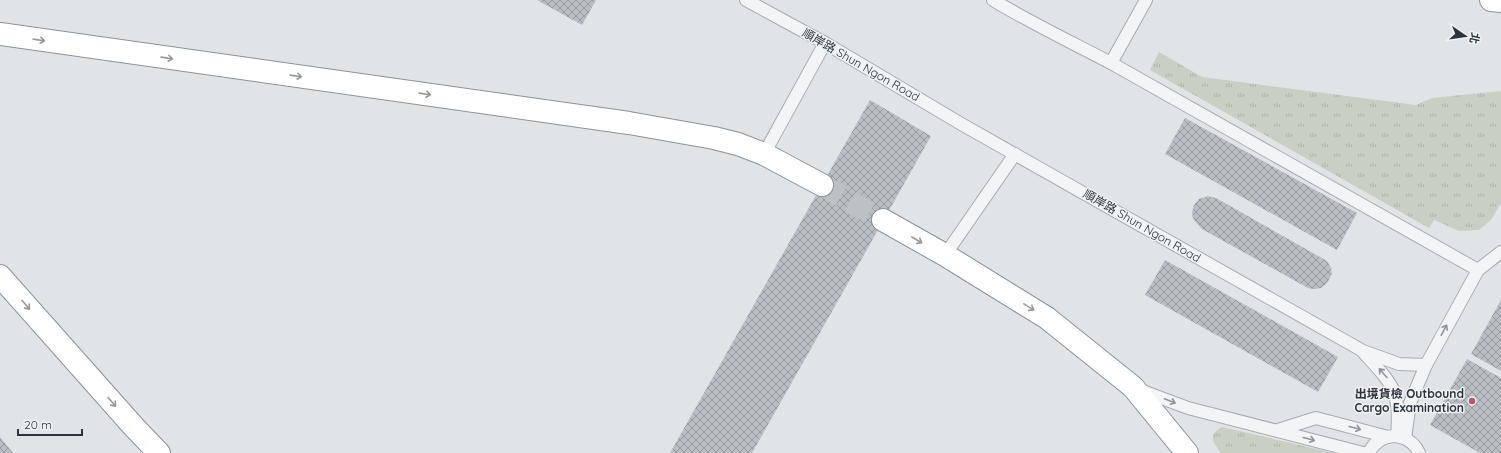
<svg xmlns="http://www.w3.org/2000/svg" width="1501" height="453" font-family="Quicksand,'Noto Sans TC',sans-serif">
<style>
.grass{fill:url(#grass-tufts)}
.building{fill:url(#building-cross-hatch)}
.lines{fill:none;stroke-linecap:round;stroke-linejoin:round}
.motorway-tunnel{stroke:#bcc1c5;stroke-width:22;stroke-dasharray:22 11;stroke-linecap:butt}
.service-casing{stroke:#a6abb1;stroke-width:14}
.motorway-casing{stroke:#89939c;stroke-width:24}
.service{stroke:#f3f4f6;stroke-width:12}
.motorway{stroke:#fff;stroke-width:22}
.oneway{stroke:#95999e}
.oneway2{stroke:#8f949a}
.poi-dot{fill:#be546f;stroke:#f0f3f5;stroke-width:1.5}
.labels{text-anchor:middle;stroke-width:3;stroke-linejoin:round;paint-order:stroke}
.street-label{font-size:12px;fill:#2b333d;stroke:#f0f3f5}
.poi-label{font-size:12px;font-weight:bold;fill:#2b333d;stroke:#f0f3f5;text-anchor:end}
</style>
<defs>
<pattern id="grass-tufts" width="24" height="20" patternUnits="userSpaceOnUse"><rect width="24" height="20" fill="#c7d0c2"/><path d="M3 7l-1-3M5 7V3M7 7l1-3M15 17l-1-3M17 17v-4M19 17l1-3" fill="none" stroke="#abb3a8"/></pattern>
<pattern id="building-cross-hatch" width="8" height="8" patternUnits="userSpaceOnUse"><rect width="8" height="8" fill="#b8bec4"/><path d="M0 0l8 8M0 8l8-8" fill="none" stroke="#969ba0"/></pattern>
</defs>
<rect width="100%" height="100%" fill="#e0e4e7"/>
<g class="grass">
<path d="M1159,52L1202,77L1416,105L1432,98L1501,91V203L1491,220L1479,230L1459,231L1434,220L1429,228L1150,70Z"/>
<path d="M1222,427L1334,453H1221C1213,442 1207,435 1222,427Z"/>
</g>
<g class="building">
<path d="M537,0H596L582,25Z"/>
<path d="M870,100L931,136L752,453H670Z"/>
<path d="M1185,118L1357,213L1337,250L1165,154Z"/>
<path d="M1208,196L1216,198L1327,261L1331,268L1332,274L1327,283L1321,288L1314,289L1308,288L1202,229L1193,219L1192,212L1194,205L1199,199Z"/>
<path d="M1165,260L1338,357L1318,392L1145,295Z"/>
<path d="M1501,300V371L1471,354Z"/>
<path d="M1467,359L1501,378V453H1480L1430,425Z"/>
<path d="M0,437L13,453H0Z"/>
</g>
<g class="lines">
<path class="motorway-tunnel" d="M822,185L883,220"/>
<defs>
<g id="service">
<path d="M746,0L825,43L963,125L1363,351L1399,364L1426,365"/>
<path d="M993,0C1031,23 1071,42 1111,63L1478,270"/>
<path d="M1111,63L1146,0"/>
<path d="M764,154L825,43"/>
<path d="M945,255L1015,154"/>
<path d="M1364,353C1393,385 1401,391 1397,436"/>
<path d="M1140,390L1188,408L1363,453"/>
<path d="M1278,430L1316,418L1388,437"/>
<path d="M1405,438L1410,403L1426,365L1478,270L1501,252"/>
<path d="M1369,453C1371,448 1374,444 1379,441C1393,431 1413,438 1419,453"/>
</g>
<g id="motorway">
<path d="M1491,0L1501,1"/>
<path d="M0,34L629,123L714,138L738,144L764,154L822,185"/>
<path d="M883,220L945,255L1047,318L1133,387L1187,453"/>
<path d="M0,276L134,427L159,453"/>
</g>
</defs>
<use href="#service" class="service-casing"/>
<use href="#motorway" class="motorway-casing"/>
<use href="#service" class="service"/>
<use href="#motorway" class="motorway"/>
</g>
<defs><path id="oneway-shaft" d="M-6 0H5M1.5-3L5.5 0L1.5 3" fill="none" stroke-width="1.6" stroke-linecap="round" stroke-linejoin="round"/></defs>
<g class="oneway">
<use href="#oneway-shaft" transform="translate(39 40) rotate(8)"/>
<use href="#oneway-shaft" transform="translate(167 58) rotate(8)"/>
<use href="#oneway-shaft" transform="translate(296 76) rotate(8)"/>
<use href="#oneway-shaft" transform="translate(425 94) rotate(8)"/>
<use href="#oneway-shaft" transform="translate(917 240) rotate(30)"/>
<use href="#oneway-shaft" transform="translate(26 305) rotate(49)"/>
<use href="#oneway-shaft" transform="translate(1029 307) rotate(31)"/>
<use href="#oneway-shaft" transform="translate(112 402) rotate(49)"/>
</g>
<g class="oneway2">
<use href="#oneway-shaft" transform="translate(1444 330) rotate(-62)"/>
<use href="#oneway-shaft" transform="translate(1383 373) rotate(-131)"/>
<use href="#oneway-shaft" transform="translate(1170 401) rotate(21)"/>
<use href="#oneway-shaft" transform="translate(1355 428) rotate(15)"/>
<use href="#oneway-shaft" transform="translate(1309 439) rotate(15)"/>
</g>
<circle class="poi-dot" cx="1472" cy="401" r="4"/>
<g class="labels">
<g class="street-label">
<text transform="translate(861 65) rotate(30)" y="4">順岸路 Shun Ngon Road</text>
<text transform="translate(1142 226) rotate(30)" y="4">順岸路 Shun Ngon Road</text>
</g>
<g class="poi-label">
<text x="1464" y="398">出境貨檢 Outbound<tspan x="1464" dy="14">Cargo Examination</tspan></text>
</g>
</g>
<g transform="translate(1465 36) rotate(103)" stroke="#f0f3f5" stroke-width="3" paint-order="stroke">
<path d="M0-3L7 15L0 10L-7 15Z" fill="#2b333d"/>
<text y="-6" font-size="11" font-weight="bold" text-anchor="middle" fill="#2b333d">北</text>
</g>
<path d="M18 429v6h64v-6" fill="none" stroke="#2b333d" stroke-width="2"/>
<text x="24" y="429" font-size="12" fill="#2b333d" stroke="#f0f3f5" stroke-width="3" paint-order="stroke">20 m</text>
</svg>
